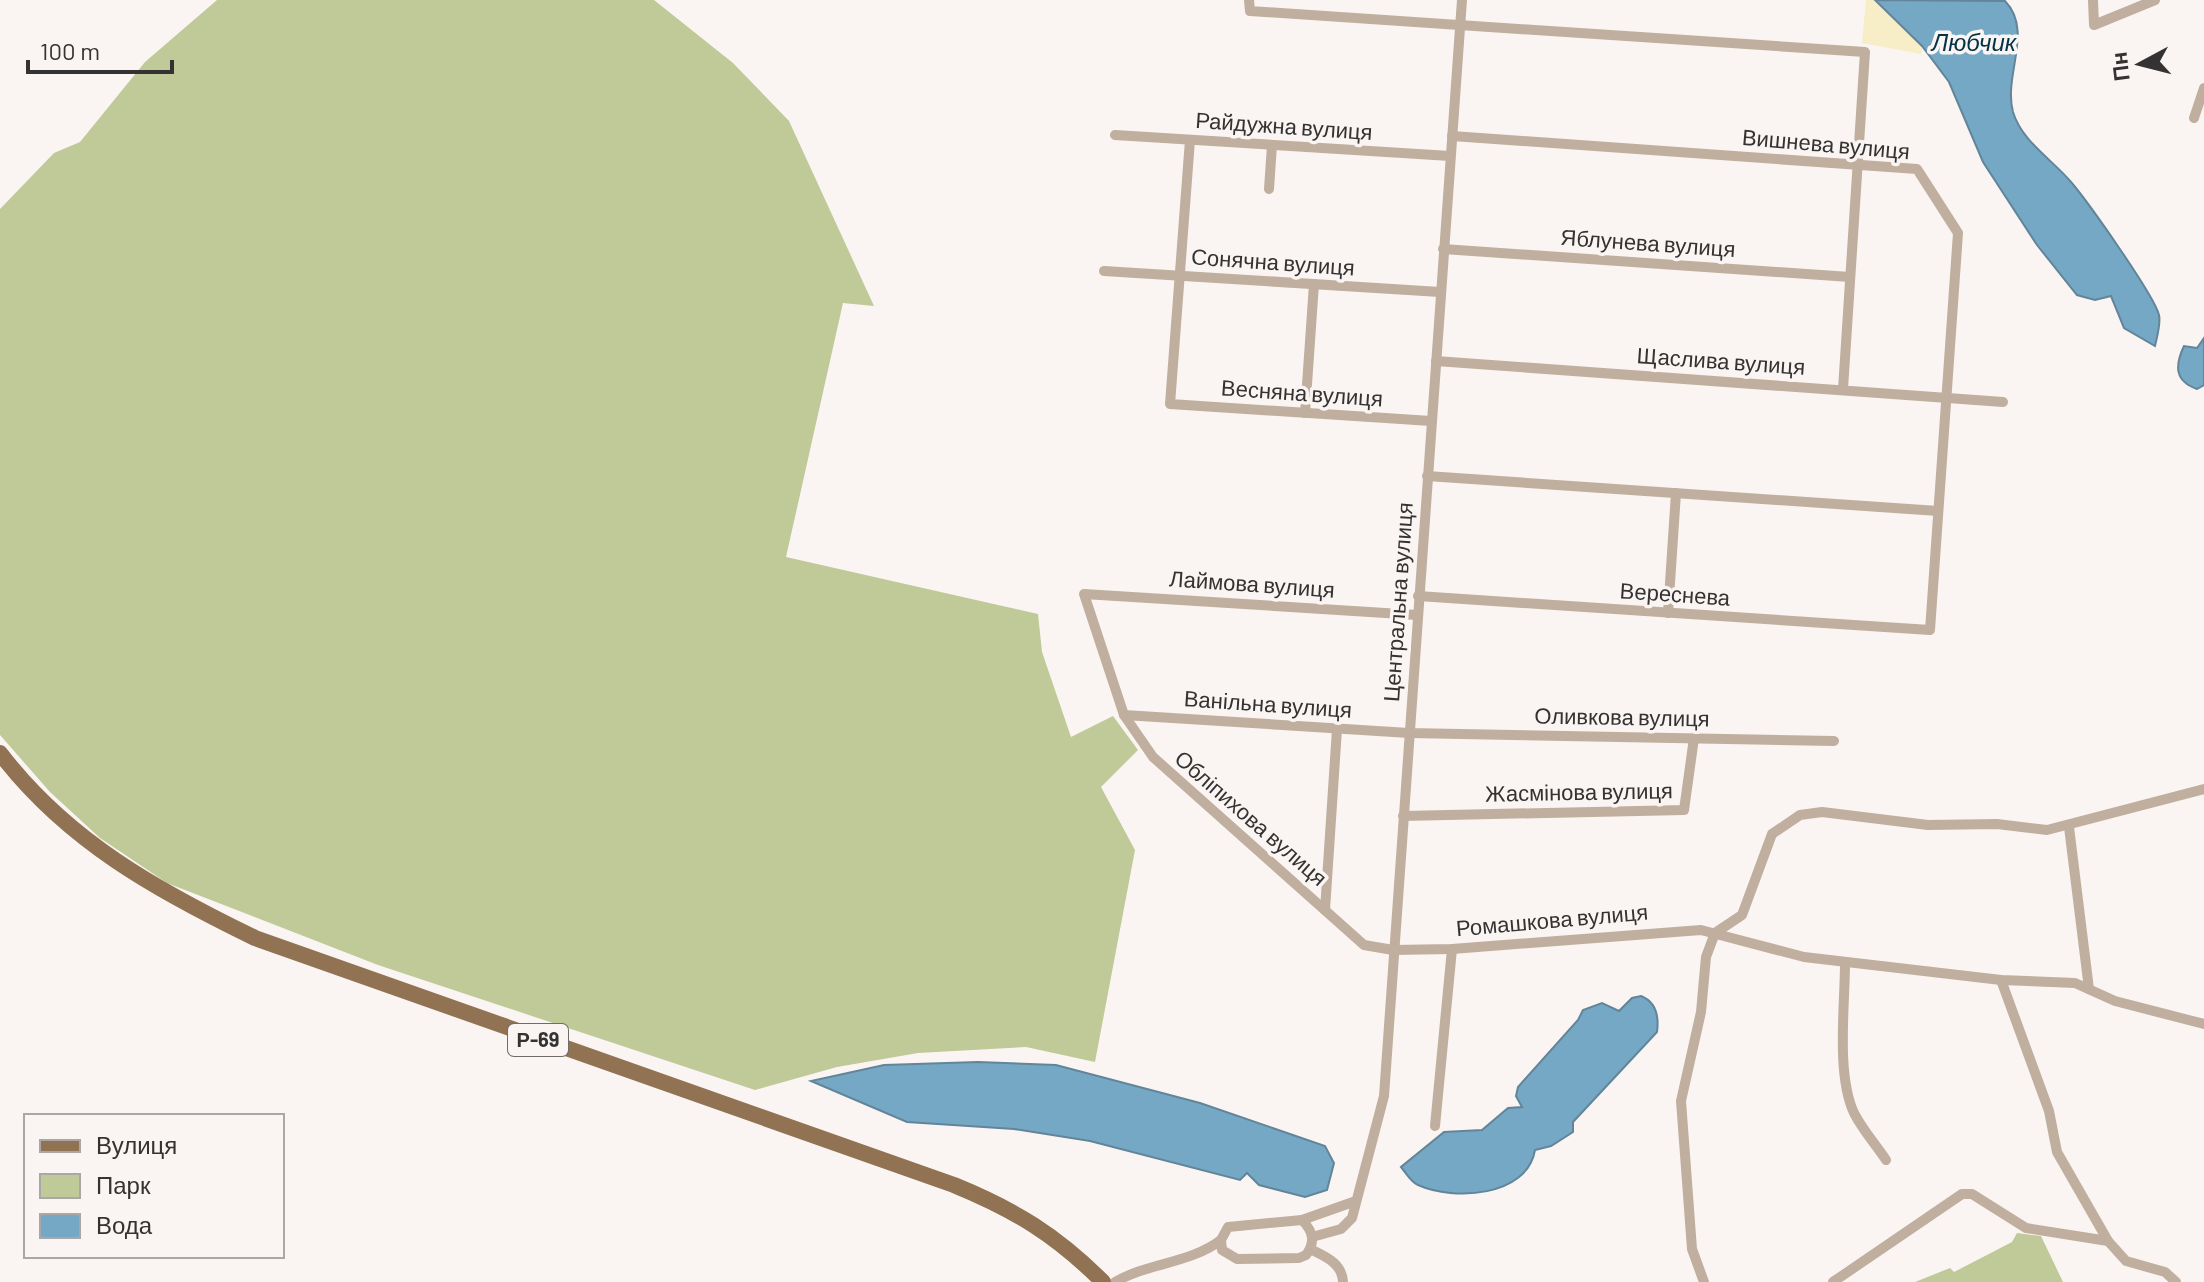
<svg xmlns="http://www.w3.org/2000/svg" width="2204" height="1282" font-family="Barlow,sans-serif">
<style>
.green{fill:#c0c998}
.sand{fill:#f7edc7}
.water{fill:#75a8c5;stroke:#628599;stroke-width:2}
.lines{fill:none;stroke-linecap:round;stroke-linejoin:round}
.street{stroke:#c0af9e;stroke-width:10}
.primary{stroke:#917354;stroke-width:16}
.labels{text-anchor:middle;stroke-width:7;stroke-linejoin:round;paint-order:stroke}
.shield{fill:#faf5f3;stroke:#6f6c6c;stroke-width:2}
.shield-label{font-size:20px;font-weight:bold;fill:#343232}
.street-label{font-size:22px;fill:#343232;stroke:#faf5f3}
.water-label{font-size:24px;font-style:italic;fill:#043247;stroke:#faf5f3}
</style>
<rect width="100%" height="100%" fill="#faf5f3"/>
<g class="green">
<path d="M217,0H654L733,63L789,121L874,306L843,303L786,557L1038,614L1042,652L1071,737L1113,716L1138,750L1101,787L1135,850L1095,1062L1026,1047L918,1053L837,1067L755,1090L378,965L167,883L100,838L50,792L0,735V209L54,153L80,142L145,62Z"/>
<path d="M2017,1233L2041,1236L2063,1282H1915L1950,1268L1954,1272L2012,1242Z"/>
</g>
<path class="sand" d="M1866,0H1875L1922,46L1921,54L1862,43Z"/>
<g class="water">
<path d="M1875,0L2005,1C2034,31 2003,75 2013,112C2022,142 2053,160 2071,182C2088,202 2154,295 2159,315C2161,323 2157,337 2155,346L2124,328L2111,296L2095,300L2077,295L2037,245L1983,162L1949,82L1922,46Z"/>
<path d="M2204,338V385L2197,389C2174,381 2175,365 2184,346L2197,348Z"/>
<path d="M1641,996C1656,1002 1659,1017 1657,1032L1573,1122V1132L1551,1146L1535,1150C1527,1197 1454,1201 1418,1185C1411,1182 1406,1173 1401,1167L1444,1132L1482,1130L1508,1108L1522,1107L1516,1096L1518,1087L1578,1020L1583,1010L1602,1003L1619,1011L1632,998Z"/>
<path d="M978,1062L1056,1065L1200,1103L1325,1146L1334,1163L1327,1190L1305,1197L1259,1185L1247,1173L1240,1180L1090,1141L1014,1129L907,1122L811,1081L884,1065Z"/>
</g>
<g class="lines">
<g class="street">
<path d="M1249,0L1250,11L1865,52L1843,389"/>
<path d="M2093,0L2094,25L2155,0"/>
<path d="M2194,118L2204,88"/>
<path d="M1115,135L1450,156"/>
<path d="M1190,140L1170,404L1431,421"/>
<path d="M1269,189L1272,145"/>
<path d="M1443,249L1850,277"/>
<path d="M1104,271L1440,292"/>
<path d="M1436,361L2003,402"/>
<path d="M1305,413L1314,284"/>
<path d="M1427,476L1938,511"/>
<path d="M1418,596L1930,630L1958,233L1917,169L1452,136"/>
<path d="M1668,613L1676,493"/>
<path d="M1417,615L1084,594L1124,715L1153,757L1364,945L1393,950L1452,949L1701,930L1804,957L2001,980L2075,983L2115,1001L2204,1024"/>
<path d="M1124,715L1409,733L1834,741"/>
<path d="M1403,816L1684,810L1694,738"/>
<path d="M2069,827L2089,989"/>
<path d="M1325,910L1337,729"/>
<path d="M1715,933L1742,915L1772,834L1800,815L1822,812L1928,825L1997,824L2047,830L2204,789"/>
<path d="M1845,963C1845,1005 1836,1074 1854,1113C1862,1129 1876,1145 1886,1160"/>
<path d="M2001,980L2049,1111L2057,1152L2108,1241L2126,1261L2165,1272L2176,1282"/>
<path d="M1435,1126L1452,949"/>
<path d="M1302,1220C1313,1231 1316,1242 1306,1255L1299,1258L1237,1259L1222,1250L1221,1240L1228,1227Z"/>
<path d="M1302,1220L1353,1202"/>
<path d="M1312,1237L1341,1229L1352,1218L1384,1096L1462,0"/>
<path d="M1310,1249C1326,1257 1342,1263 1343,1282"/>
<path d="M1115,1282C1148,1263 1191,1263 1221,1240"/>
<path d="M1704,1282L1692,1249L1681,1101L1701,1012L1706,957L1715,933"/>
<path d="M1833,1282L1962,1194H1972L2026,1228L2108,1241"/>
</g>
<path class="primary" d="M0,753C67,841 158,891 255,938L954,1185C1015,1210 1056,1235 1103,1282"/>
</g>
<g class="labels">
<rect class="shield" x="508" y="1024" width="60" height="32" rx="6"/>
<g class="shield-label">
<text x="538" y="1047">Р-69</text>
</g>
<g class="street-label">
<text transform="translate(1284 126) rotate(4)" y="8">Райдужна вулиця</text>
<text transform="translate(1826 144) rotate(5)" y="8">Вишнева вулиця</text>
<text transform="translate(1648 243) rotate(4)" y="8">Яблунева вулиця</text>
<text transform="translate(1273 262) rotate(4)" y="8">Сонячна вулиця</text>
<text transform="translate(1721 361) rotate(4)" y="8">Щаслива вулиця</text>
<text transform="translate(1302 393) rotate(4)" y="8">Весняна вулиця</text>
<text transform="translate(1252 584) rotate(4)" y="8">Лаймова вулиця</text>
<text transform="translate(1675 594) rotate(4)" y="8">Вереснева</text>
<text transform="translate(1398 602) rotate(-86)" y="8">Центральна вулиця</text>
<text transform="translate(1268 704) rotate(4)" y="8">Ванільна вулиця</text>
<text transform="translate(1622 717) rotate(1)" y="8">Оливкова вулиця</text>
<text transform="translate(1579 792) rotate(-1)" y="8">Жасмінова вулиця</text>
<text transform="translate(1251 818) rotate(41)" y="8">Обліпихова вулиця</text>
<text transform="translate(1552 920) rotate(-5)" y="8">Ромашкова вулиця</text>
</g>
<g class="water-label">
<text x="1974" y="51">Любчик</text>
</g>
</g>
<rect x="24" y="1114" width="260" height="144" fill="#faf5f3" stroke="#aba7a6" stroke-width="2"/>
<rect x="40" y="1140" width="40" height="12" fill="#917354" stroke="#aba7a6" stroke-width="2"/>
<text x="96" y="1154" font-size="24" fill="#343232">Вулиця</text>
<rect x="40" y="1174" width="40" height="24" fill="#c0c998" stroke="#aba7a6" stroke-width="2"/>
<text x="96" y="1194" font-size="24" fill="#343232">Парк</text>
<rect x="40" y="1214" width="40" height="24" fill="#75a8c5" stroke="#aba7a6" stroke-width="2"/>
<text x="96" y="1234" font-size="24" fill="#343232">Вода</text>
<g transform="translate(2140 64) rotate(263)" stroke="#faf5f3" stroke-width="6" paint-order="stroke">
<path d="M0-6L14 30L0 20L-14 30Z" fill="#343232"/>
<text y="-12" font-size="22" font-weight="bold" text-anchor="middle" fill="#343232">Пн</text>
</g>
<path d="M28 60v12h144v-12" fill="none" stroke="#343232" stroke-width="4"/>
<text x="40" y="60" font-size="24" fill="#343232" stroke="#faf5f3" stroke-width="6" paint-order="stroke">100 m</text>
</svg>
